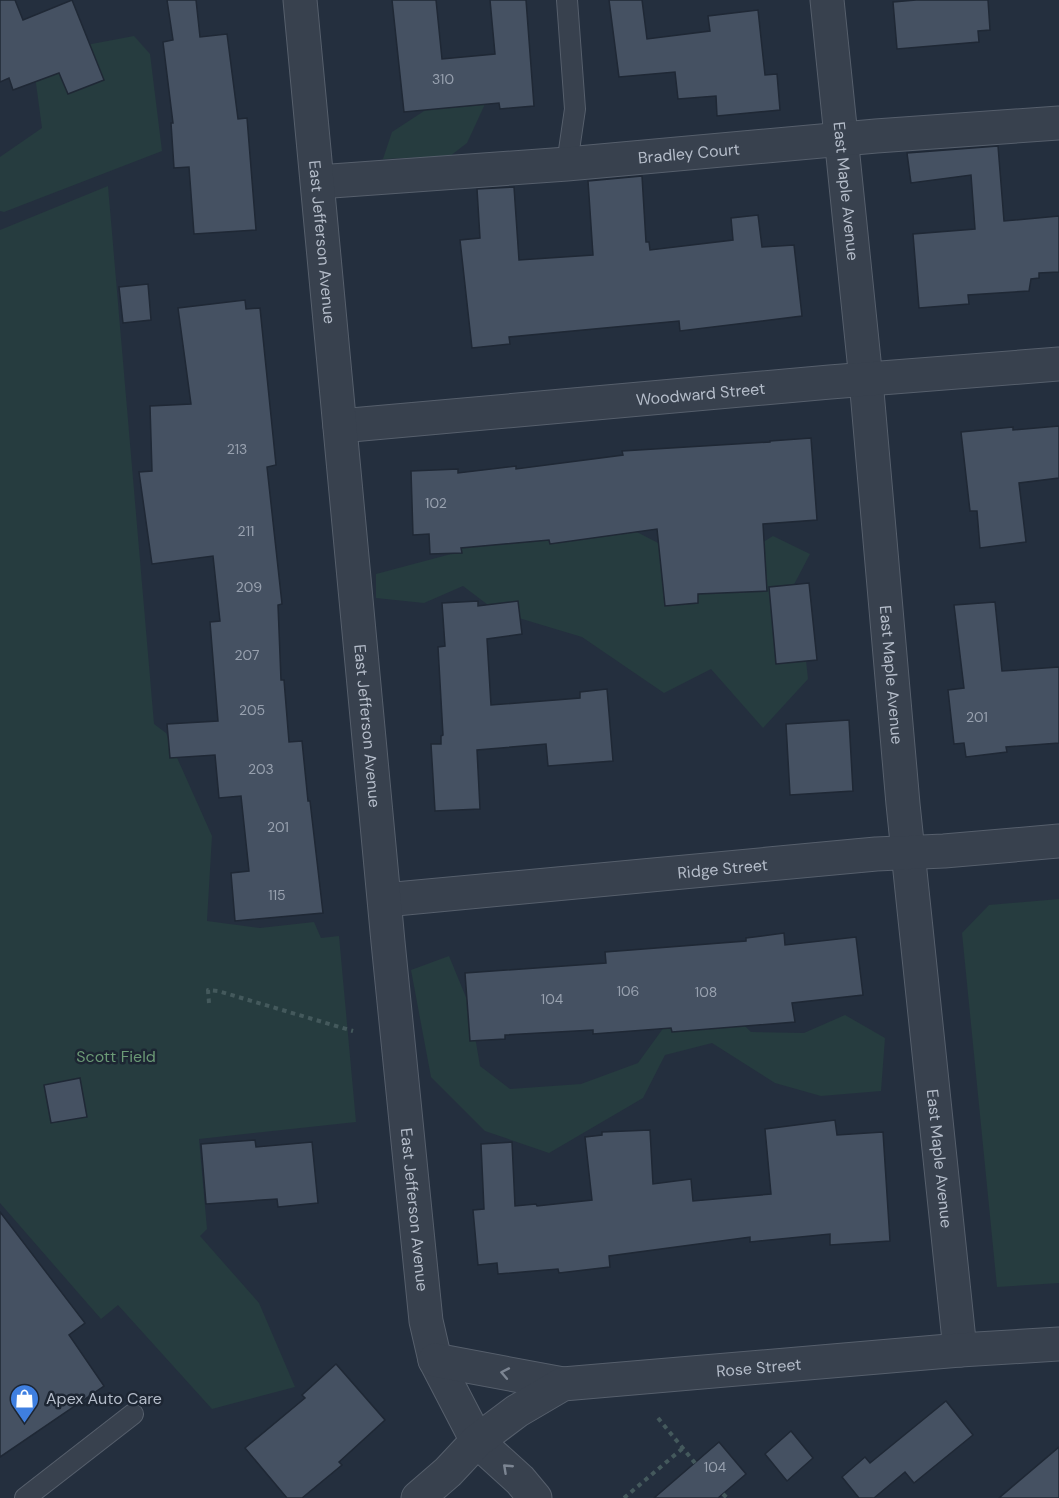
<svg xmlns="http://www.w3.org/2000/svg" width="1059" height="1498" font-family="'DM Sans',sans-serif">
<style>
.green{fill:#263c3f}
.building{fill:#455162;stroke:#1f2835;stroke-width:1.5}
.lines{fill:none;stroke-linecap:round;stroke-linejoin:round}
.service-casing{stroke:#565f6c;stroke-width:22}
.minor-casing{stroke:#565f6c;stroke-width:35}
.tertiary-casing{stroke:#565f6c;stroke-width:35}
.path{stroke:#44595c;stroke-width:4;stroke-dasharray:4.5 4.5;stroke-linecap:butt}
.service{stroke:#38414e;stroke-width:20}
.minor{stroke:#38414e;stroke-width:33}
.tertiary{stroke:#38414e;stroke-width:33}
.oneway{stroke:#7c8592}
.labels{text-anchor:middle;stroke-width:5;stroke-linejoin:round;paint-order:stroke}
.number-label{font-size:14px;fill:#98a1af}
.street-label{font-size:16px;fill:#b4bcc9;stroke:#1d2633}
.park-label{font-size:16px;fill:#6b9a76;stroke:#1d2633}
.poi-label{font-size:16px;fill:#b4bcc9;stroke:#1d2633;text-anchor:start}
</style>
<rect width="100%" height="100%" fill="#242f3e"/>
<g class="green">
<path d="M134,36L150,54L162,151L4,212L0,211V157L42,128L35,76L65,49Z"/>
<path d="M470,81L491,91L467,143L450,156L383,159L392,132Z"/>
<path d="M108,186L154,724L166,733L212,836L207,921L260,928L314,922L321,938L339,936L356,1122L199,1139L207,1229L200,1236L259,1303L295,1387L212,1409L118,1305L101,1319L0,1203V230Z"/>
<path d="M501,514L631,529L689,559L729,563L773,536L810,554L788,596L804,641L808,679L763,728L711,669L664,693L582,637L496,611L463,586L424,603L376,598V574L455,553Z"/>
<path d="M1059,899V1283L997,1287L962,933L989,905Z"/>
<path d="M449,956L470,1007L480,1066L510,1089L581,1084L638,1063L667,1023L737,1018L751,1032L804,1033L845,1015L885,1038L881,1091L821,1096L775,1083L712,1043L665,1055L643,1098L549,1153L485,1131L431,1077L411,970Z"/>
</g>
<g class="building">
<path d="M0,0H15L23,20L72,0L104,80L68,94L59,73L13,90L9,78L0,82Z"/>
<path d="M167,0H196L200,37L227,34L238,119L247,118L256,230L194,234L189,167L174,168L171,123H173L163,42L173,40Z"/>
<path d="M392,0H436L442,59L495,54L490,0H526L534,106L500,109L499,103L404,112Z"/>
<path d="M609,0H642L647,39L710,31L708,16L758,10L765,75L777,74L780,110L717,116L716,96L678,99L675,72L619,77Z"/>
<path d="M916,0H988L990,30L978,31L979,42L897,49L893,2Z"/>
<path d="M998,146L1004,221L1059,216V272L1039,273V278L1031,279L1029,291L968,295L969,304L919,308L913,234L975,229L971,175L911,183L907,153Z"/>
<path d="M642,176L646,242H649L650,250L733,240L731,218L758,215L762,247L794,245L802,316L680,331L679,321L509,337L510,344L472,348L460,240L480,238L477,189L514,187L519,260L593,255L588,181Z"/>
<path d="M148,284L151,320L123,323L119,287Z"/>
<path d="M245,300L246,309L260,308L276,465L267,467L282,604L278,605L281,680H284L289,742L302,741L308,801H310L323,913L235,921L231,873L249,871L241,796L219,798L215,755L170,758L167,724L218,721L210,622L220,621L213,556L152,564L139,472L152,471L150,406L191,404L178,308Z"/>
<path d="M1059,426V478L1019,483L1026,542L980,548L977,511H970L961,432L1013,427V430Z"/>
<path d="M811,438L817,520L763,524L767,591L698,594V603L665,606L657,529L550,544L549,540L461,548L462,553L430,554L429,534L413,535L411,471L458,469V473L516,466V469L623,455L622,451L770,442V441Z"/>
<path d="M809,583L817,660L776,664L769,587Z"/>
<path d="M478,601V606L518,601L522,634L487,639L491,705L580,698V692L607,689L613,761L548,766L546,744L477,750L480,809L435,811L431,744H441V736L443,735L438,647L445,646L442,603Z"/>
<path d="M995,602L1002,671L1059,667V743L1006,747L1007,752L966,757L964,743L954,744L948,690L964,688L954,605Z"/>
<path d="M849,720L853,791L790,795L786,724Z"/>
<path d="M784,933L785,945L856,937L863,995L792,1003L795,1022L672,1032L671,1028L593,1034V1030L505,1035V1039L470,1041L465,973L606,963L605,952L746,941V938Z"/>
<path d="M80,1078L87,1117L51,1123L44,1085Z"/>
<path d="M835,1120L837,1135L883,1132L890,1241L830,1245V1234L750,1242V1237L609,1256L610,1267L559,1273L558,1269L498,1274L497,1263L478,1265L473,1210L484,1209L481,1144L512,1142L515,1206L536,1204L537,1206L592,1200L585,1137L602,1135V1132L650,1130L653,1184L691,1179L693,1201L771,1194L765,1129Z"/>
<path d="M255,1140L256,1147L312,1142L318,1203L278,1207L277,1199L206,1204L201,1144Z"/>
<path d="M0,1212L85,1323L69,1335L104,1386L0,1457Z"/>
<path d="M336,1364L385,1420L339,1462L342,1465L302,1498H287L245,1448L305,1398L302,1395Z"/>
<path d="M946,1401L973,1435L914,1483L905,1472L874,1498H859L842,1477L865,1457L870,1463Z"/>
<path d="M791,1431L813,1458L787,1481L765,1454Z"/>
<path d="M719,1442L746,1474L718,1498H654Z"/>
<path d="M1059,1447V1498H999Z"/>
</g>
<g class="lines">
<defs>
<g id="service">
<path d="M567,164L575,109L567,0"/>
<path d="M25,1498L133,1414"/>
</g>
<g id="minor">
<path id="s1" d="M827,0L866,380L903,804L960,1350"/>
<path id="s2" d="M318,182L567,164L876,136L1059,123"/>
<path id="s3" d="M340,426L830,382L1059,364"/>
<path id="s4" d="M385,900L876,854L944,851L1059,841"/>
</g>
<g id="tertiary">
<path id="s5" d="M300,0L388,942L426,1321L435,1360L477,1441L520,1480L535,1498"/>
<path d="M435,1360L563,1384"/>
<path id="s6" d="M418,1498L448,1472L477,1441L517,1411L563,1384L960,1350L1059,1344"/>
</g>
</defs>
<use href="#service" class="service-casing"/>
<use href="#minor" class="minor-casing"/>
<use href="#tertiary" class="tertiary-casing"/>
<g class="path">
<path d="M209,1003L208,990L218,991L353,1031"/>
<path d="M658,1418L695,1463"/>
<path d="M723,1494L727,1498"/>
<path d="M624,1498L683,1448"/>
</g>
<use href="#service" class="service"/>
<use href="#minor" class="minor"/>
<use href="#tertiary" class="tertiary"/>
</g>
<defs><path id="oneway-chevron" d="M-2-3.5L2.5 0L-2 3.5" fill="none" stroke-width="1.6" stroke-linecap="round" stroke-linejoin="round" transform="scale(1.5)"/></defs>
<g class="oneway">
<use href="#oneway-chevron" transform="translate(505 1373) rotate(-169)"/>
<use href="#oneway-chevron" transform="translate(507 1468) rotate(-137)"/>
</g>
<defs>
<symbol id="shop-pin" viewBox="-11 -11 22 30"><path d="M0 17L-7.5 6A9.5 9.5 0 1 1 7.5 6Z" fill="#3f7fe0" stroke="#1d2633"/><path d="M-5-2.5h2.3a2.7 3.5 0 0 1 5.4 0H5L5.5 6h-11ZM-1.5-2.5h3a1.5 2.3 0 0 0-3 0Z" fill="#fff"/></symbol>
</defs>
<g fill-rule="evenodd">
<use href="#shop-pin" x="8" y="1382" width="33" height="45"/>
</g>
<g class="labels">
<g class="number-label">
<text x="443" y="84">310</text>
<text x="237" y="454">213</text>
<text x="436" y="508">102</text>
<text x="246" y="536">211</text>
<text x="249" y="592">209</text>
<text x="247" y="660">207</text>
<text x="252" y="715">205</text>
<text x="977" y="722">201</text>
<text x="261" y="774">203</text>
<text x="278" y="832">201</text>
<text x="277" y="900">115</text>
<text x="628" y="996">106</text>
<text x="706" y="997">108</text>
<text x="552" y="1004">104</text>
<text x="715" y="1472">104</text>
</g>
<g class="street-label">
<text dy="6" stroke="none"><textPath href="#s2" startOffset="372">Bradley Court</textPath></text>
<text dy="6" stroke="none"><textPath href="#s1" startOffset="192">East Maple Avenue</textPath></text>
<text dy="6" stroke="none"><textPath href="#s5" startOffset="243">East Jefferson Avenue</textPath></text>
<text dy="6" stroke="none"><textPath href="#s3" startOffset="362">Woodward Street</textPath></text>
<text dy="6" stroke="none"><textPath href="#s1" startOffset="678">East Maple Avenue</textPath></text>
<text dy="6" stroke="none"><textPath href="#s5" startOffset="729">East Jefferson Avenue</textPath></text>
<text dy="6" stroke="none"><textPath href="#s4" startOffset="339">Ridge Street</textPath></text>
<text dy="6" stroke="none"><textPath href="#s1" startOffset="1164">East Maple Avenue</textPath></text>
<text dy="6" stroke="none"><textPath href="#s5" startOffset="1215">East Jefferson Avenue</textPath></text>
<text dy="6" stroke="none"><textPath href="#s6" startOffset="382">Rose Street</textPath></text>
</g>
<g class="park-label">
<text x="116" y="1062">Scott Field</text>
</g>
<g class="poi-label">
<text x="46" y="1404">Apex Auto Care</text>
</g>
</g>
</svg>
